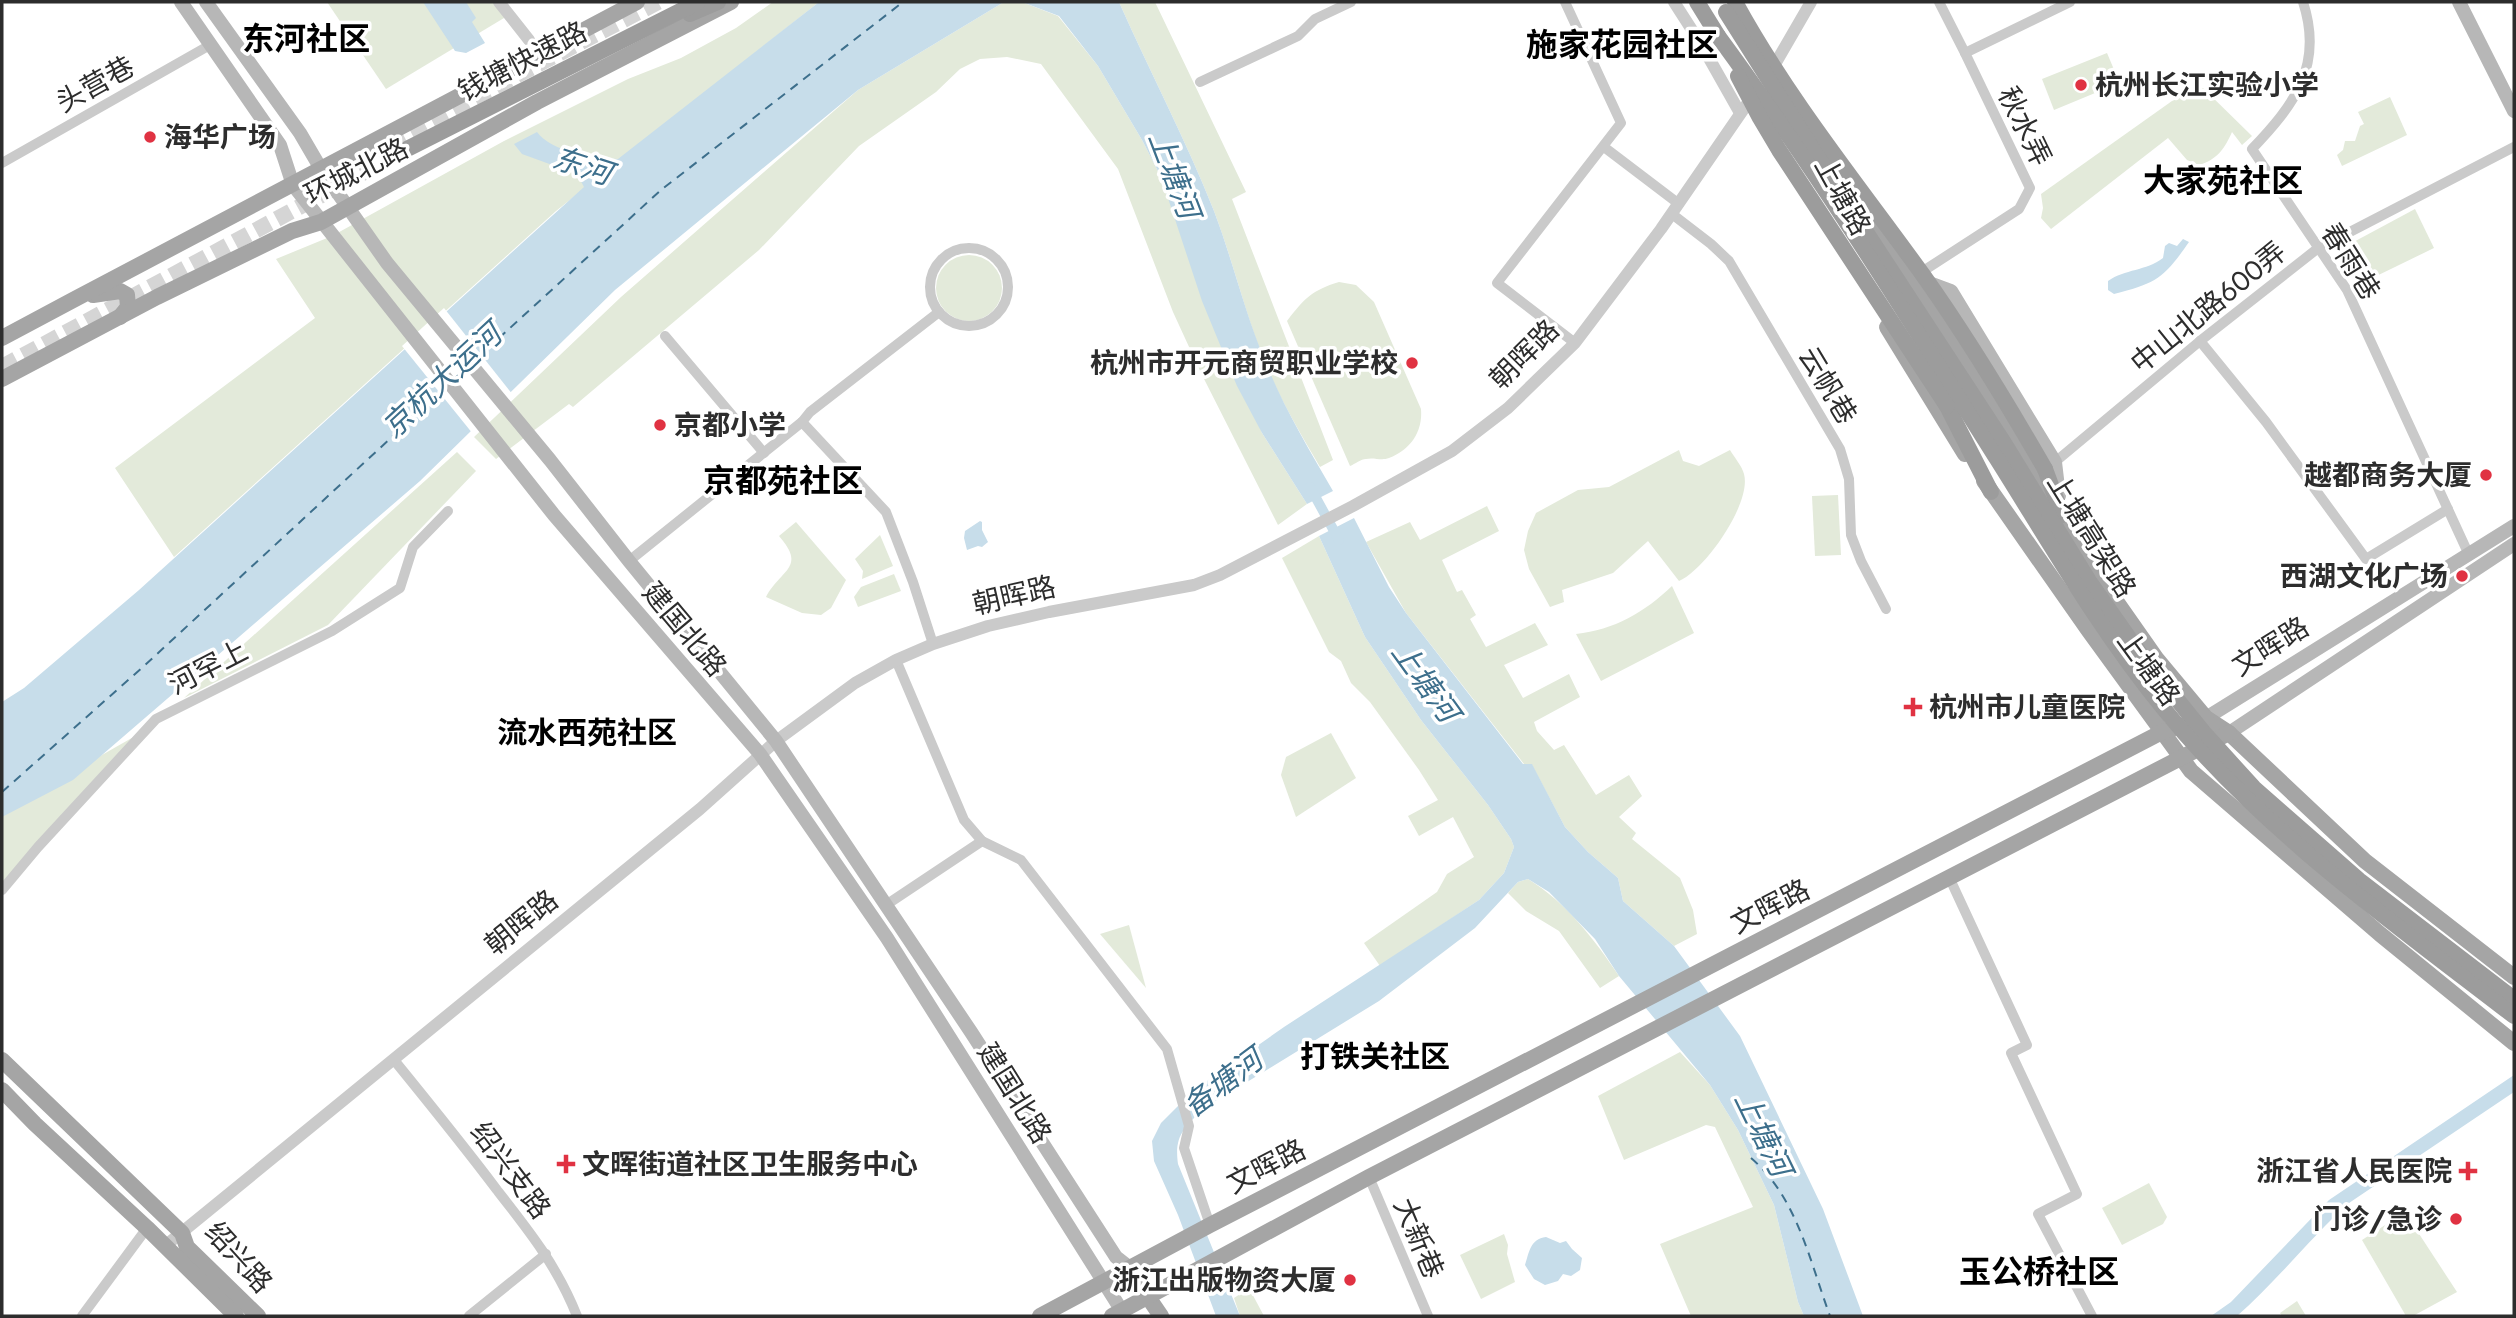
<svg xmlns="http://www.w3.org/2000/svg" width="2516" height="1318" font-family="Jost,'Noto Sans SC',sans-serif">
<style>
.green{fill:#e3eada}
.water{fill:#c7ddea}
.pier{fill:#fff}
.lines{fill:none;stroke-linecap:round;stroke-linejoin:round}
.canal{stroke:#c7ddea;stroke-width:10}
.ferry{stroke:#3d6f8c;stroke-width:2;stroke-dasharray:9 7;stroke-linecap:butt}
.trunk-tunnel{stroke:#d5d5d5;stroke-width:16;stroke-dasharray:16 8;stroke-linecap:butt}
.minor{stroke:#cacaca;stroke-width:10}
.tertiary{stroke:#cacaca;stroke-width:12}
.secondary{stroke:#b7b7b7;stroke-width:14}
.primary{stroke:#a5a5a5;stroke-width:16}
.trunk{stroke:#9c9c9c;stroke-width:16}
.trunk-bridge{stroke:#9c9c9c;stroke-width:16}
.poi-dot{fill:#e03242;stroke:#fff;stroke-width:2.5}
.labels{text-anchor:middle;stroke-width:7;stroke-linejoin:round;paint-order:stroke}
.street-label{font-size:28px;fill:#2d2d2d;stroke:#fff}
.poi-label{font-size:28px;font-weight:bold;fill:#2d2d2d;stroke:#fff;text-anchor:end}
.water-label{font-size:30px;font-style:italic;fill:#3d6f8c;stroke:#fff}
.neighbourhood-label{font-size:30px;font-weight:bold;fill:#000;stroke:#fff}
.quarter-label{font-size:32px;font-weight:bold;fill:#000;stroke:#fff}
</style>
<rect width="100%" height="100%" fill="#fff"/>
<g class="green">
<path d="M327,2H499L509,15L386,89Z"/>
<path d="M773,2H819L556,211L174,557L115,468L315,318L276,259L332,236L504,141L628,79L681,58L736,28Z"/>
<path d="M1004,2H1022L1058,16L1098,66L1142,140L1161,177L1262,433L1307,504L1278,525L1201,373L1173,312L1118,169L1041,64L1007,57L980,59L960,69L936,92L859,146L759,250L573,407L569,404L496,459L474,437L621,297L858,90Z"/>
<path d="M1119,2H1155L1246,192L1232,199L1333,460L1320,467C1300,433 1280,399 1265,363C1245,313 1233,261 1214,211C1186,140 1150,72 1119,2Z"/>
<path d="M2107,53L2118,79L2111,82L2112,86L2054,110L2042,79Z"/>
<path d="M2203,88L2252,136L2242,145L2232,132C2225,148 2217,160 2199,165L2187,160L2168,138L2051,229L2041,218L2043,208L2041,194L2172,101Z"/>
<path d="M2390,97L2407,135L2342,166L2337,155L2343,150L2345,141H2355L2360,126L2364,124L2358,112Z"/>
<path d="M2415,209L2434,248L2358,285L2344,260L2348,245Z"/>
<circle cx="969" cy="288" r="33"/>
<path d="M1339,282L1356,285L1374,302L1421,409C1423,432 1410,450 1389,458C1381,461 1374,457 1366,459C1361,459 1355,464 1350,466L1287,321C1304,299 1312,290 1339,282Z"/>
<path d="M1679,450L1683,461L1699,466L1730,450C1734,457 1742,466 1744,474C1752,503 1705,570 1679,581L1648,541L1613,573L1562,590L1564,602L1550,607L1529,569L1524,550L1528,531L1536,513L1578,490L1609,487Z"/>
<path d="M457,452L476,471L328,625L184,698Z"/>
<path d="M1838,495L1841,555L1815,556L1812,496Z"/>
<path d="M1487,506L1499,531L1442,560L1457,592L1462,590L1476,615L1470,619L1486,647L1535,623L1548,645L1504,665L1523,698L1569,674L1580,697L1534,722L1537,731L1554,750L1564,745L1596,795L1629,775L1642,796L1619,817L1636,833L1632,839L1680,878L1693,910L1697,934L1674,946L1623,901L1618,878L1588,852L1565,827L1532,765L1524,764L1406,613L1366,542L1410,522L1420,540Z"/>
<path d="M796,522L846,580L831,608L821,615L802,613L766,597C781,569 807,568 779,536Z"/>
<path d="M880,535L893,566L862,579L863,571L855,559Z"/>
<path d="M1319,536L1365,637L1421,720L1488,805L1511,839L1514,847L1504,873L1479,900L1380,966L1364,943L1437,892L1447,874L1474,857L1453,817L1419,836L1408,816L1438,800L1419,770L1370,702L1351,683L1341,661L1329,652L1282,558Z"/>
<path d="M894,574L901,591L858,607L854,597L861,587Z"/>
<path d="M1672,586L1694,633L1601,681L1576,634C1614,630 1645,612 1672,586Z"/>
<path d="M1331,733L1356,778L1296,817L1281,775L1286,757Z"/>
<path d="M137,735L2,886V812Z"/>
<path d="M1528,879C1567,903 1594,939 1619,976L1600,988L1559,931L1526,911L1508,893L1518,882Z"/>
<path d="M1129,925L1146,988L1100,934Z"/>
<path d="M1680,1052L1710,1085L1738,1130L1774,1205L1798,1302L1804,1316H1691L1660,1244L1753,1207L1715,1127L1706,1125L1624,1160L1598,1096Z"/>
<path d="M2149,1183L2167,1217L2163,1224L2122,1245L2102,1208Z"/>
<path d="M2396,1218L2401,1226L2410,1220L2457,1292L2413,1316H2406L2362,1240Z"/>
<path d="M1504,1234L1508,1245L1507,1254L1515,1282L1481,1299L1460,1255Z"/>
<path d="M1249,1288L1264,1316H1240L1234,1298Z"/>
<path d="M2297,1301L2306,1316H2282L2280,1313Z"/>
</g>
<g class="water">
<path d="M423,2H466L476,18L472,22L485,43L466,53L455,51Z"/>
<path d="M819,2H1004L858,90L615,290L420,481L73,780L2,817V702L24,688L139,590L584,187L577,174L522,154L514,144L537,132C551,152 595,158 618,159Z"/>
<path d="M1022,2H1119C1150,72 1186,140 1214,211C1233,261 1245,314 1266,363C1284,408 1309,449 1333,491L1307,504L1262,433L1237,386L1202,301L1161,177L1142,140L1098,66L1059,16Z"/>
<path d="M2183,239L2189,242C2164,278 2157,283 2114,294L2108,290V281C2125,269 2146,271 2163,258L2165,246L2169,243L2177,246Z"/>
<path d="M1354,518L1389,587L1406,613L1523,764H1532L1565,827L1588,852L1618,878L1623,901L1674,946L1740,1036L1823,1209L1863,1316H1804L1798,1302L1774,1205L1738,1130L1710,1085L1619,976L1595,939L1549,892L1528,879L1518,882L1475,928L1379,1001L1203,1109C1184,1128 1174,1136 1178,1164L1240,1316H1216L1178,1215L1154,1161L1152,1141L1161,1123L1193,1091L1284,1027L1479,900L1504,873L1514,847L1511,839L1488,805L1421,720L1365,637L1319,536Z"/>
<path d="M980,521L982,522V530L988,542L982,547L978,546L967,550L964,538L965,531Z"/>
<path d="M2514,1075V1092L2349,1203C2309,1239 2277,1281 2237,1316H2211L2231,1302L2329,1200Z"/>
<path d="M1546,1237L1560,1243L1566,1241L1572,1249L1582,1258L1580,1270L1571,1276L1563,1274L1558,1281L1545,1285L1534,1279L1525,1265C1529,1253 1530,1239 1546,1237Z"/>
</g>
<path class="pier" d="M444,308L513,395L473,434L402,346Z"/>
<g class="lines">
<path class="canal" d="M1310,487L1339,540"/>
<g class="ferry">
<path d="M475,360L661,190L903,2"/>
<path d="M454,379L466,369"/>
<path d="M2,792L144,666L445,388"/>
<path d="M1751,1158C1797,1197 1810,1262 1830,1316"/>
</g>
<g class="trunk-tunnel">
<path d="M325,175L658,2"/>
<path d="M2,367L407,149"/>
</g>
<g class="minor">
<path d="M1565,2L1621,123L1497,283L1575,343"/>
<path d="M1939,2L1965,53"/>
<path d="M2303,2C2324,66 2294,105 2252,149L2347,290L2469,555"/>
<path d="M1200,82L1298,36L1315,19L1351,2"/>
<path d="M1604,147L1679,204"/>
<path d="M2,163L210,45"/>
<path d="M1672,214L1711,244L1729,261L1840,449L1849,479L1851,535L1861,561L1886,609"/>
<circle cx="969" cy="287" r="39"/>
<path d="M1917,275L2019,209L2030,188L1965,53L2070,2"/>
<path d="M665,336L764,453"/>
<path d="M2200,341L2266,422L2366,559L2448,509"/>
<path d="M802,422L886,512L913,582L933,644"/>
<path d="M2055,462L2200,341L2317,249L2514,147"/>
<path d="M629,561L802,422L810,412L939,312"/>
<path d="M896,660L964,820L982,841L1021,860L1167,1049L1189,1126L1184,1148L1210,1225"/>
<path d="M1949,877L2027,1045L2011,1053L2077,1194L2038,1214L2092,1316"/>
<path d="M2,890L38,847L156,719L332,631L400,588L413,547L448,511"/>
<path d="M886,905L982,841"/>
<path d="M394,1060C429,1103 464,1146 497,1190C530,1232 557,1266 577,1316"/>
<path d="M1369,1177L1428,1316"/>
<path d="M82,1316L147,1228"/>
<path d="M469,1316L546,1254"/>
</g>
<g class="tertiary">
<path d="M499,2L529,40"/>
<path d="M1674,2L1701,44L1740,113"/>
<path d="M1771,71L1811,2"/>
<path d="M165,1246L700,809L776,741L855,683L896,660L933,644L988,626L1049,612L1194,585L1220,575L1353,506L1452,451L1508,408L1575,343L1661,229L1754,94"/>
</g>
<g class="secondary">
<path d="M181,2L280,145L293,185L554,515L760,754L887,938L1122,1311"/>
<path d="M206,2L300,133L321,169L387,263L550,460L629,561L776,741L971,1032L1116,1257L1130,1268L1148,1297"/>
<path d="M2459,2L2514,111"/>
<path d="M1924,281L1951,291L2055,462L2059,496"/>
<path d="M2206,718L2514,526"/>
<path d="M2229,733L2514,544"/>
</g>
<g class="primary">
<path d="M1827,156L1913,278L2109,591L2156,658L2206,718L2229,733L2365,861L2514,977"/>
<path d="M93,295L120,291L127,295L128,307L120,317"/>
<path d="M1887,327L1965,454"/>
<path d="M2,338C213,225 425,114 637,2"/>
<path d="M2,379L157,297L292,231L321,222L537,102L731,2"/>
<path d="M1984,481L2089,631L2191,771L2380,934L2514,1043"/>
<path d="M2,1060L182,1233L187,1247L258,1316"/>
<path d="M2,1090L35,1124L147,1228L236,1316"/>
<path d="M1148,1297L1161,1316"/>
<path d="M1040,1316L1210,1225L2162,732L2206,718"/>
<path d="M1112,1316L1369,1177L2229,733"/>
</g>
<g class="trunk">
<path d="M1697,2L1718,36"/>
<path d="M690,14L718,2"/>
<path d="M407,149L698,2"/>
<path d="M1947,406L1991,492"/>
<path d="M2045,469L2062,515"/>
</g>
<g class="trunk-bridge">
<path d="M1735,2C1788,99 1858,185 1923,275C1967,337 2007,403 2045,469"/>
<path d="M1726,12L1832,180L2004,443L2089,581L2141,655L2205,734L2254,788L2359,880L2514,999"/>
<path d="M1718,36C1818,172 1907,316 1997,459C2050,543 2100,631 2164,709C2263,831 2391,921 2514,1016"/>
<path d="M1738,76L1760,118L1779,150L1947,406"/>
</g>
</g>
<g class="poi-dot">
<circle cx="2081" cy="85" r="7"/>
<circle cx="150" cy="137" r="7"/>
<circle cx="1412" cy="363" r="7"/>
<circle cx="660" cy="425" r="7"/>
<circle cx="2486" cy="475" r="7"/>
<circle cx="2462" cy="576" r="7"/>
<path d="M1909.5 696.5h7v7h7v7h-7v7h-7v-7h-7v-7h7z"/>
<path d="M562.5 1153.5h7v7h7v7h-7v7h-7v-7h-7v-7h7z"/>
<path d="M2464.5 1160.5h7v7h7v7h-7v7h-7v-7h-7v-7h7z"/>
<circle cx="2456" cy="1219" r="7"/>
<circle cx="1350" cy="1280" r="7"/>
</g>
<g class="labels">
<g class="street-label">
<text transform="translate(522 61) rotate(-27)" y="10">钱塘快速路</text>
<text transform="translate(95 84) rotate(-29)" y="10">头营巷</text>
<text transform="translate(2025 126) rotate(64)" y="10">秋水弄</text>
<text transform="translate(356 171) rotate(-27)" y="10">环城北路</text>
<text transform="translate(1843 196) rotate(61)" y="10">上塘路</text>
<text transform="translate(2351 261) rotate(58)" y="10">春雨巷</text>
<text transform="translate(2208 307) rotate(-39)" y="10">中山北路600弄</text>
<text transform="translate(1524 354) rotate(-45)" y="10">朝晖路</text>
<text transform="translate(1828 385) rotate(59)" y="10">云帆巷</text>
<text transform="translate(2092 535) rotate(58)" y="10">上塘高架路</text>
<text transform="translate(1014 595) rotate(-13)" y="10">朝晖路</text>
<text transform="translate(685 629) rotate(50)" y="10">建国北路</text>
<text transform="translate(2270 646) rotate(-32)" y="10">文晖路</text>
<text transform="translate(208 667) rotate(-27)" y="10">河罕上</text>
<text transform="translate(2149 668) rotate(54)" y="10">上塘路</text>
<text transform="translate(1770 906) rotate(-27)" y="10">文晖路</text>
<text transform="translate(521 922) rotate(-39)" y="10">朝晖路</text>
<text transform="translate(1015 1093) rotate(58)" y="10">建国北路</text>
<text transform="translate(1266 1166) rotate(-27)" y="10">文晖路</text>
<text transform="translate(511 1170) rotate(53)" y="10">绍兴支路</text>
<text transform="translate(1419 1238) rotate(67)" y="10">大新巷</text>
<text transform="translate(239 1257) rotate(48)" y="10">绍兴路</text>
</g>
<g class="poi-label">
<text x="2095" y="95" text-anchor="start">杭州长江实验小学</text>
<text x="164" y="147" text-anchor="start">海华广场</text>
<text x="1398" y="373">杭州市开元商贸职业学校</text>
<text x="674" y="435" text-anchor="start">京都小学</text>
<text x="2472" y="485">越都商务大厦</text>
<text x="2448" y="586">西湖文化广场</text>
<text x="1929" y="717" text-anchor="start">杭州市儿童医院</text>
<text x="582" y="1174" text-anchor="start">文晖街道社区卫生服务中心</text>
<text x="2452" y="1181">浙江省人民医院</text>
<text x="2442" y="1229">门诊/急诊</text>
<text x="1336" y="1290">浙江出版物资大厦</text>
</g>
<g class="water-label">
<text transform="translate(582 166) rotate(18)" y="10">东河</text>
<text transform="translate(1174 175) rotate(69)" y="10">上塘河</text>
<text transform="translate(442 381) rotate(-43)" y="10">京杭大运河</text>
<text transform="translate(1425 682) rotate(54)" y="10">上塘河</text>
<text transform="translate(1223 1083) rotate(-37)" y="10">备塘河</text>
<text transform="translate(1763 1134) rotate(64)" y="10">上塘河</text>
</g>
<g class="neighbourhood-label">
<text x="587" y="743">流水西苑社区</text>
<text x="1375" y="1067">打铁关社区</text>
</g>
<g class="quarter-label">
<text x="306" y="50">东河社区</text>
<text x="1622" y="56">施家花园社区</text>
<text x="2223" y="192">大家苑社区</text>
<text x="783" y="492">京都苑社区</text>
<text x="2039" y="1283">玉公桥社区</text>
</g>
</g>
<rect width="2516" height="1318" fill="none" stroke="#2d2d2d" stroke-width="7"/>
</svg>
